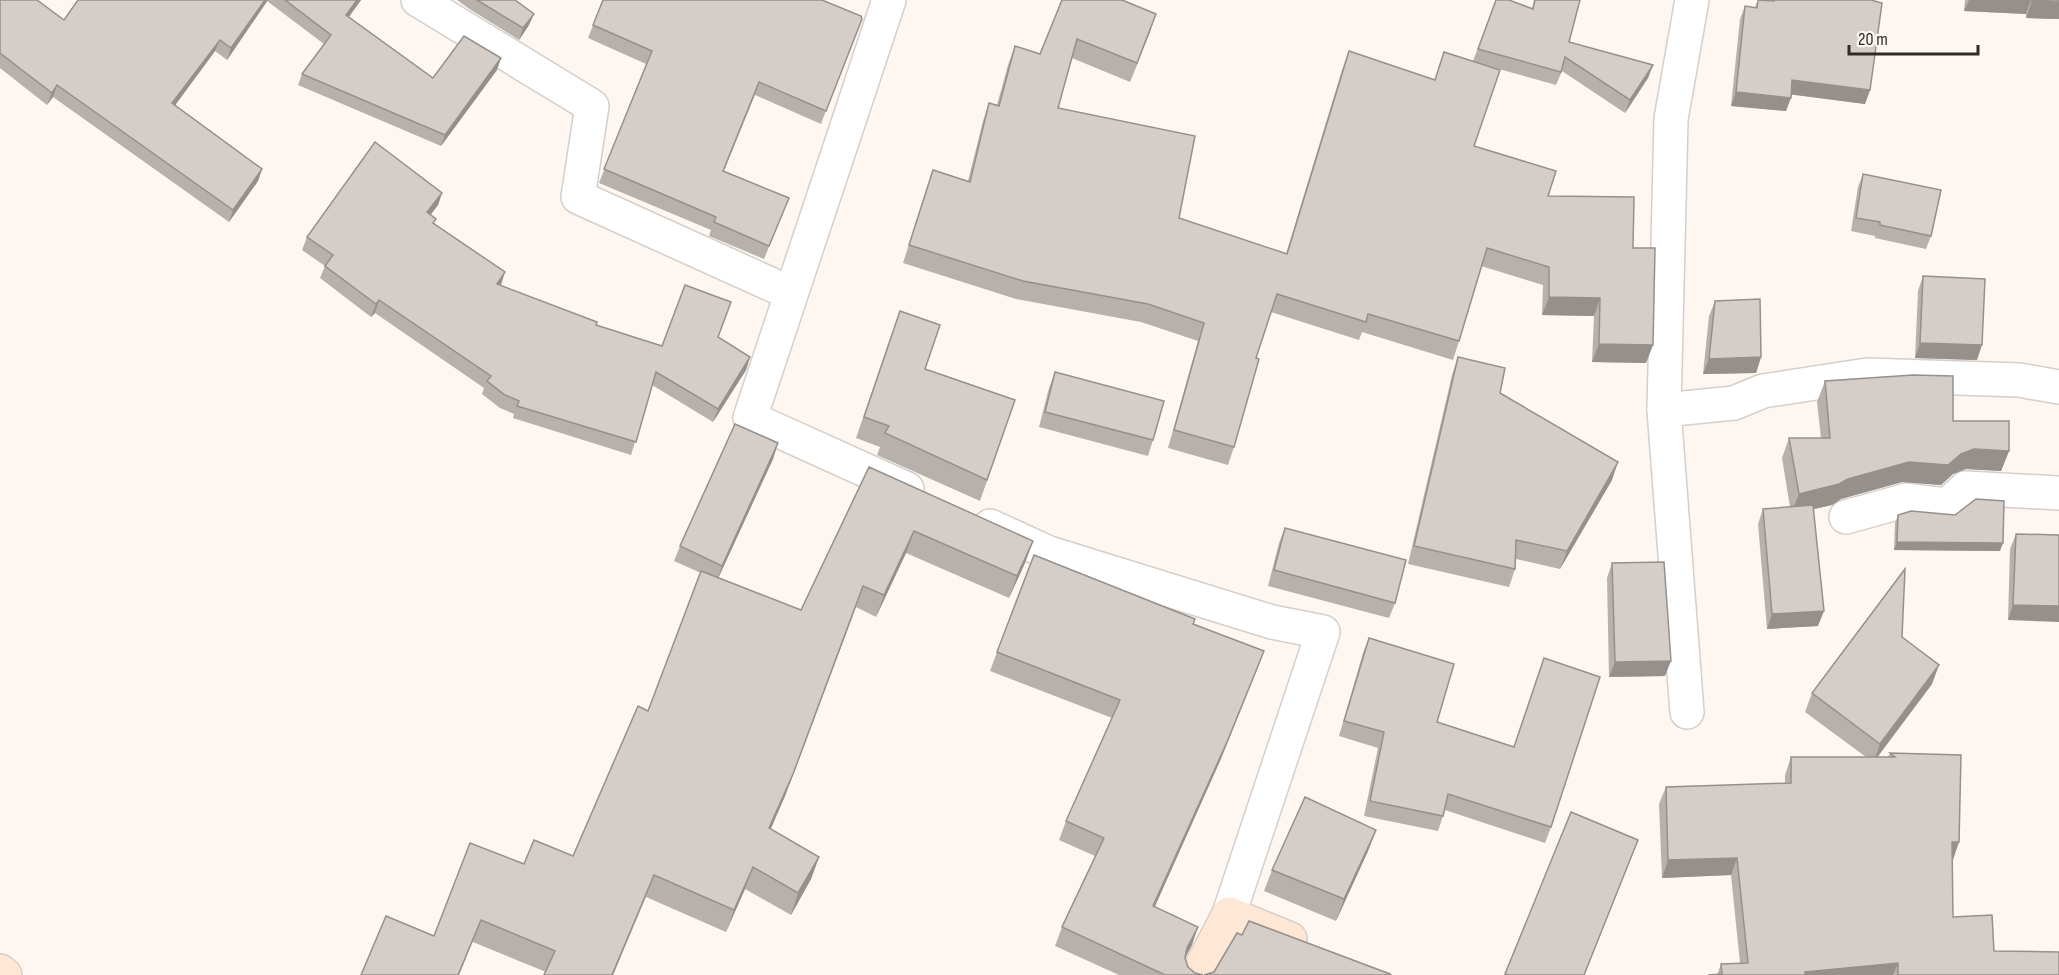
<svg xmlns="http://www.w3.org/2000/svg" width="2059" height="975" font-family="'Sofia Sans Condensed',sans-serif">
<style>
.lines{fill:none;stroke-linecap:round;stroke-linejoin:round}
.street-casing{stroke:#d6cec9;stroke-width:36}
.secondary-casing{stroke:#d6cec9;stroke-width:36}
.street{stroke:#fff;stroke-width:33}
.secondary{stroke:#fee7d4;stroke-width:33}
.wall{fill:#b7b1ac}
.shaded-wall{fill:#95908c}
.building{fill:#d5cec8;stroke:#95908c;stroke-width:1.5}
</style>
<rect width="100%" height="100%" fill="#fef6f0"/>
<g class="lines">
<defs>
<g id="street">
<path d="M418,0L592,106L578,197L790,293"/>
<path d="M889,0L750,418L907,489"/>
<path d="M1664,410L1734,403L1763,391L1867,375L2019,380L2059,387"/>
<path d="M1846,517L1907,500L1947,505L1966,488L2059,493"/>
<path d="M990,526L1049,553L1272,622L1323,632L1229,914"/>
<path d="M1687,712L1664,410L1671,119L1692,0"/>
</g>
<g id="secondary">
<path d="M0,971L5,975"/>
<path d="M1197,975L1229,914L1290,939"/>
</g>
</defs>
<use href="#street" class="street-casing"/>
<use href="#secondary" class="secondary-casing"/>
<use href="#street" class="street"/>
<use href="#secondary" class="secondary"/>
</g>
<g class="wall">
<path d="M0,0L64,20L78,0H361L349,17L433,78L501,58L497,70L441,146L298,85L302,74L324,44L267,1L227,60L215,51L175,105L262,169L258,181L229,222L53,97L47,105L0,68Z"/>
<path d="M457,0H515L529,25L519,40L468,8Z"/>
<path d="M1062,0L1156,14L1130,82L1072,58L1058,108L1179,218L1286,254L1342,70L1349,51L1434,80L1473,61L1496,0L1532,9L1534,0H1580L1569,42L1653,65L1648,78L1625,113L1562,71L1556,85L1488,66L1474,146L1548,196L1633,248L1653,345L1646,363L1592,362L1594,316L1542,315L1543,285L1481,266L1459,341L1453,360L1362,332L1359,340L1271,312L1256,358L1234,447L1228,465L1168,448L1198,341L1141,322L1016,299L903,263L933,170L968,181L983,121L989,103L997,105L1008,65L1015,46L1040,54Z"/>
<path d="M1758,0L1771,1L1772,0H1871L1870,90L1865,104L1791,94L1786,111L1731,106L1740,19L1745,6L1755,7Z"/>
<path d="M1965,0H2059V19L2026,18V14L1964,11Z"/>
<path d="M861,16L821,124L755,95L724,171L789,198L764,259L709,236L711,230L599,183L646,64L588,38L593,25Z"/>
<path d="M1863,174L1931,236L1926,249L1875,238V236L1851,231L1858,187Z"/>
<path d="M442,193L438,205L430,215L434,223L500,285L596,325L662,346L718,337L750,357L746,370L713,422L652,385L631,455L513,418L514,414L500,408L482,394L484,388L375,313L371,317L320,278L325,266L302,250L307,237Z"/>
<path d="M1923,276L1977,360L1915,358L1918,291Z"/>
<path d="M1715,301L1761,357L1756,373L1703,374L1709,316Z"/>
<path d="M892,333L925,369L1015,400L980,501L877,455L880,447L856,438Z"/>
<path d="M1458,357L1500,393L1612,480L1560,569L1516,559L1515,569L1509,587L1408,564L1452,375Z"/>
<path d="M1055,372L1153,440L1148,456L1039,427L1049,388Z"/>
<path d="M1825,381L1953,421L2009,451L2001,471L1966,469L1953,474L1941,485L1902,482L1841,499L1832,505L1814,509L1818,626L1767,629L1758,524L1763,509L1790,507L1782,458L1789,438H1821L1817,402Z"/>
<path d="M778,443L773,459L718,578L801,610L869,467L1033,541L1025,563L1009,598L906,553L876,617L856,607L785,796L771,829L819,857L811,879L791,915L745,889L726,932L646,897L613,975H544L546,972L473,942L434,936L524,864L573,856L648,711L701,573L674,561L680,546Z"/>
<path d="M1898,515H1955L2000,551L1894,550L1895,523Z"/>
<path d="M1285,528L1395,603L1389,618L1268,586L1279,543Z"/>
<path d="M2016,534L2059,535L2008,620L2010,549Z"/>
<path d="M1612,563L1665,676L1609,677L1607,578Z"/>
<path d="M1193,624L1257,670L1220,761L1155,906L1192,945L1185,958L1188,967L1195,973L1203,975H1119L1055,946L1062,927L1095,856L1059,840L1066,821L1112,718L990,671L997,652Z"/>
<path d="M1902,637L1932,684L1877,757H1888L1890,753L1961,755L1959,842L1952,860L1953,917L1994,951L2059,975H1708H1717L1721,964L1740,963L1731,875L1662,878L1659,804L1666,787L1785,783V775L1791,757H1866L1805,712L1812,693Z"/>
<path d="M1369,638L1437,722L1551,827L1545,843L1445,810L1438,831L1364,816L1378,748L1339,736L1363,653Z"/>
<path d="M1376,830L1368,851L1336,921L1264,891L1272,870Z"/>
</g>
<g class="shaded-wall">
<path d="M265,0H268L227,60L231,48Z"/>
<path d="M357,0H361L342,26L346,15Z"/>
<path d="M1969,0H2031L2026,14L1964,11Z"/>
<path d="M2032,1L2059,2V19L2026,18Z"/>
<path d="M534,14L529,25L519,40L523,28Z"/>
<path d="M1156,14L1150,32L1130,82L1137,63Z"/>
<path d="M220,40L215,51L168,115L172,103Z"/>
<path d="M501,58L497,70L441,146L445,135Z"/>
<path d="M1653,65L1648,78L1625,113L1630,100Z"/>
<path d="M1792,80L1870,90L1865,104L1787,94Z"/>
<path d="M57,85L53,97L47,105L52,93Z"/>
<path d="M1736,92L1791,98L1786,111L1731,106Z"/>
<path d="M262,169L258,181L229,222L233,210Z"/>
<path d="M442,193L438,205L423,225L427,212Z"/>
<path d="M505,272L501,285L497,284Z"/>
<path d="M1549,297L1600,298L1594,316L1542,315Z"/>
<path d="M379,300L375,313L371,317L376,304Z"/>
<path d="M1920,343L1982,345L1977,360L1915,358Z"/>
<path d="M1599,344L1653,345L1646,363L1592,362Z"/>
<path d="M750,357L746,370L713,422L718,409Z"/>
<path d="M1761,357L1756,373L1703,374L1709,359Z"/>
<path d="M778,443L773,459L717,581L722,566Z"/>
<path d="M1974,449L2009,451L2001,471L1966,469L1953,474L1941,485L1902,482L1841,499L1832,505L1791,514L1799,494L1909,462L1961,454Z"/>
<path d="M1618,462L1612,480L1560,569L1567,551Z"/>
<path d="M914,531L906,553L876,617L884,595Z"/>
<path d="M1033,541L1025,563L1009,598L1017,576Z"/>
<path d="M1897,542L2003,543L2000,551L1894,550Z"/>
<path d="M2013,605L2059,606V622L2008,620Z"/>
<path d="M856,607L785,796L761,850L769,828Z"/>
<path d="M1824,611L1818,626L1767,629L1772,614Z"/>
<path d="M1264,651L1220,761L1147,924L1153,906Z"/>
<path d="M1671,661L1665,676L1609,677L1615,662Z"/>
<path d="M1939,665L1932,684L1873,763L1880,744Z"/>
<path d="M1376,830L1368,851L1336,921L1344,899Z"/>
<path d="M1952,842H1959L1953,860L1946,859Z"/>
<path d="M819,857L811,879L791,915L798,893Z"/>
<path d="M1737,858L1731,875L1662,878L1668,860Z"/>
<path d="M753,867L745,889L726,932L734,910Z"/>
<path d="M654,875L613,975H612Z"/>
<path d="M481,920L459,975H458Z"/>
<path d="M1198,927L1192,945L1180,967L1187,948Z"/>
<path d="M1898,963L1893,975H1804L1805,972Z"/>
</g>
<g class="building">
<path d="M0,0H37L64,20L78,0H265L231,48L220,40L172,103L262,169L233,210L57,85L52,93L0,53Z"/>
<path d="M285,0H357L346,15L433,78L464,36L501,58L445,135L302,74L331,35Z"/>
<path d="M477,0H515L534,14L523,28Z"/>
<path d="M603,0H822L861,16L862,19L826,111L759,82L723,171L789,198L769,246L714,222L716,217L604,169L652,51L593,25Z"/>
<path d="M1062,0H1122L1156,14L1137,63L1077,39L1058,108L1195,136L1179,218L1287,254L1349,51L1435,80L1444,52L1500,70L1474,146L1556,171L1548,196L1634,197L1633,248H1655L1653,345L1599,344L1600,298L1549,297V267L1487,248L1459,341L1368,314L1366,322L1277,294L1256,358L1259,359L1234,447L1174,430L1204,323L1148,304L1023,281L909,245L933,170L970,182L989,103L999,106L1015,46L1040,54Z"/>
<path d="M1496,0H1509L1533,9L1535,0H1580L1569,42L1653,65L1630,100L1565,57L1561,72L1478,49Z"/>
<path d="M1758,0L1774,1V0H1871L1882,3L1870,90L1792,80L1791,98L1736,92L1745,6L1757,8Z"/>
<path d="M2032,0H2059V2L2032,1Z"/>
<path d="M375,142L442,193L427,212L436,219L433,223L505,272L497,284L597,322L596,325L662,346L685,285L731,302L718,337L750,357L718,409L656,372L636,442L517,406L519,401L505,395L487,381L491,376L379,300L376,304L325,266L333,255L307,237Z"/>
<path d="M1863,174L1941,190L1931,236L1880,225V222L1856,218Z"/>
<path d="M1923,276L1985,279L1982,345L1920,343Z"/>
<path d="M1760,299L1761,357L1709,359L1715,301Z"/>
<path d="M900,311L940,325L925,369L1015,400L987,480L885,433L889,426L864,417Z"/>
<path d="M1458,357L1505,368L1500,393L1618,462L1567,551L1516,540L1515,569L1414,546Z"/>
<path d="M1055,372L1164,401L1153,440L1045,412Z"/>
<path d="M1913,375L1953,376V421H2009V451L1974,449L1961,454L1948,465L1909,462L1848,479L1839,484L1799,494L1789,438H1830L1825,381Z"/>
<path d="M735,424L778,443L722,566L680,546Z"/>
<path d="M869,467L1033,541L1017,576L914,531L884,595L863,586L793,774L769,828L819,857L798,893L753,867L734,910L654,875L612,975H544L555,951L481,920L458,975H361L386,916L434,936L470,843L524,864L534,840L573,856L638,706L648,711L701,571L801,610Z"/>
<path d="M1976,499L2004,501L2003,543L1897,542L1898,515L1911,511L1955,515Z"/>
<path d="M1813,505L1824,611L1772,614L1763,509Z"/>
<path d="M1285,528L1406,560L1395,603L1274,570Z"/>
<path d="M2016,534L2059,535V606L2013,605Z"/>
<path d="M1034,555L1195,619L1193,624L1264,651L1227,742L1153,906L1198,927L1187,948L1185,958L1188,967L1195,973L1203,975H1165L1062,927L1104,838L1066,821L1120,700L997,652Z"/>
<path d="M1664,562L1671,661L1615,662L1612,563Z"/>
<path d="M1905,569L1902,637L1939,665L1880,744L1812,693Z"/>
<path d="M1369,638L1454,664L1437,722L1514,747L1544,658L1600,677L1551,827L1448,794L1443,816L1370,801L1384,732L1344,721Z"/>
<path d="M1890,753L1961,755L1959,842H1952L1953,917L1992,915L1994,951L2059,952V975H1898V963L1805,972V975H1708L1722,974L1721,964L1748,963L1737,858L1668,860L1666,787L1791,783V757H1895Z"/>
<path d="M1305,797L1376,830L1344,899L1272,870Z"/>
<path d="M1571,812L1638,840L1584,975H1509L1505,974Z"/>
<path d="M1249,921L1390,974L1391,975H1204L1214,972L1237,933L1242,935Z"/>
</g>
<path d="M1849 45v9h129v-9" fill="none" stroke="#2e2b29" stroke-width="3"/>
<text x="1858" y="45" font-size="18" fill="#2e2b29" stroke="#fef6f0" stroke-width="4.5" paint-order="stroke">20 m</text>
</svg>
